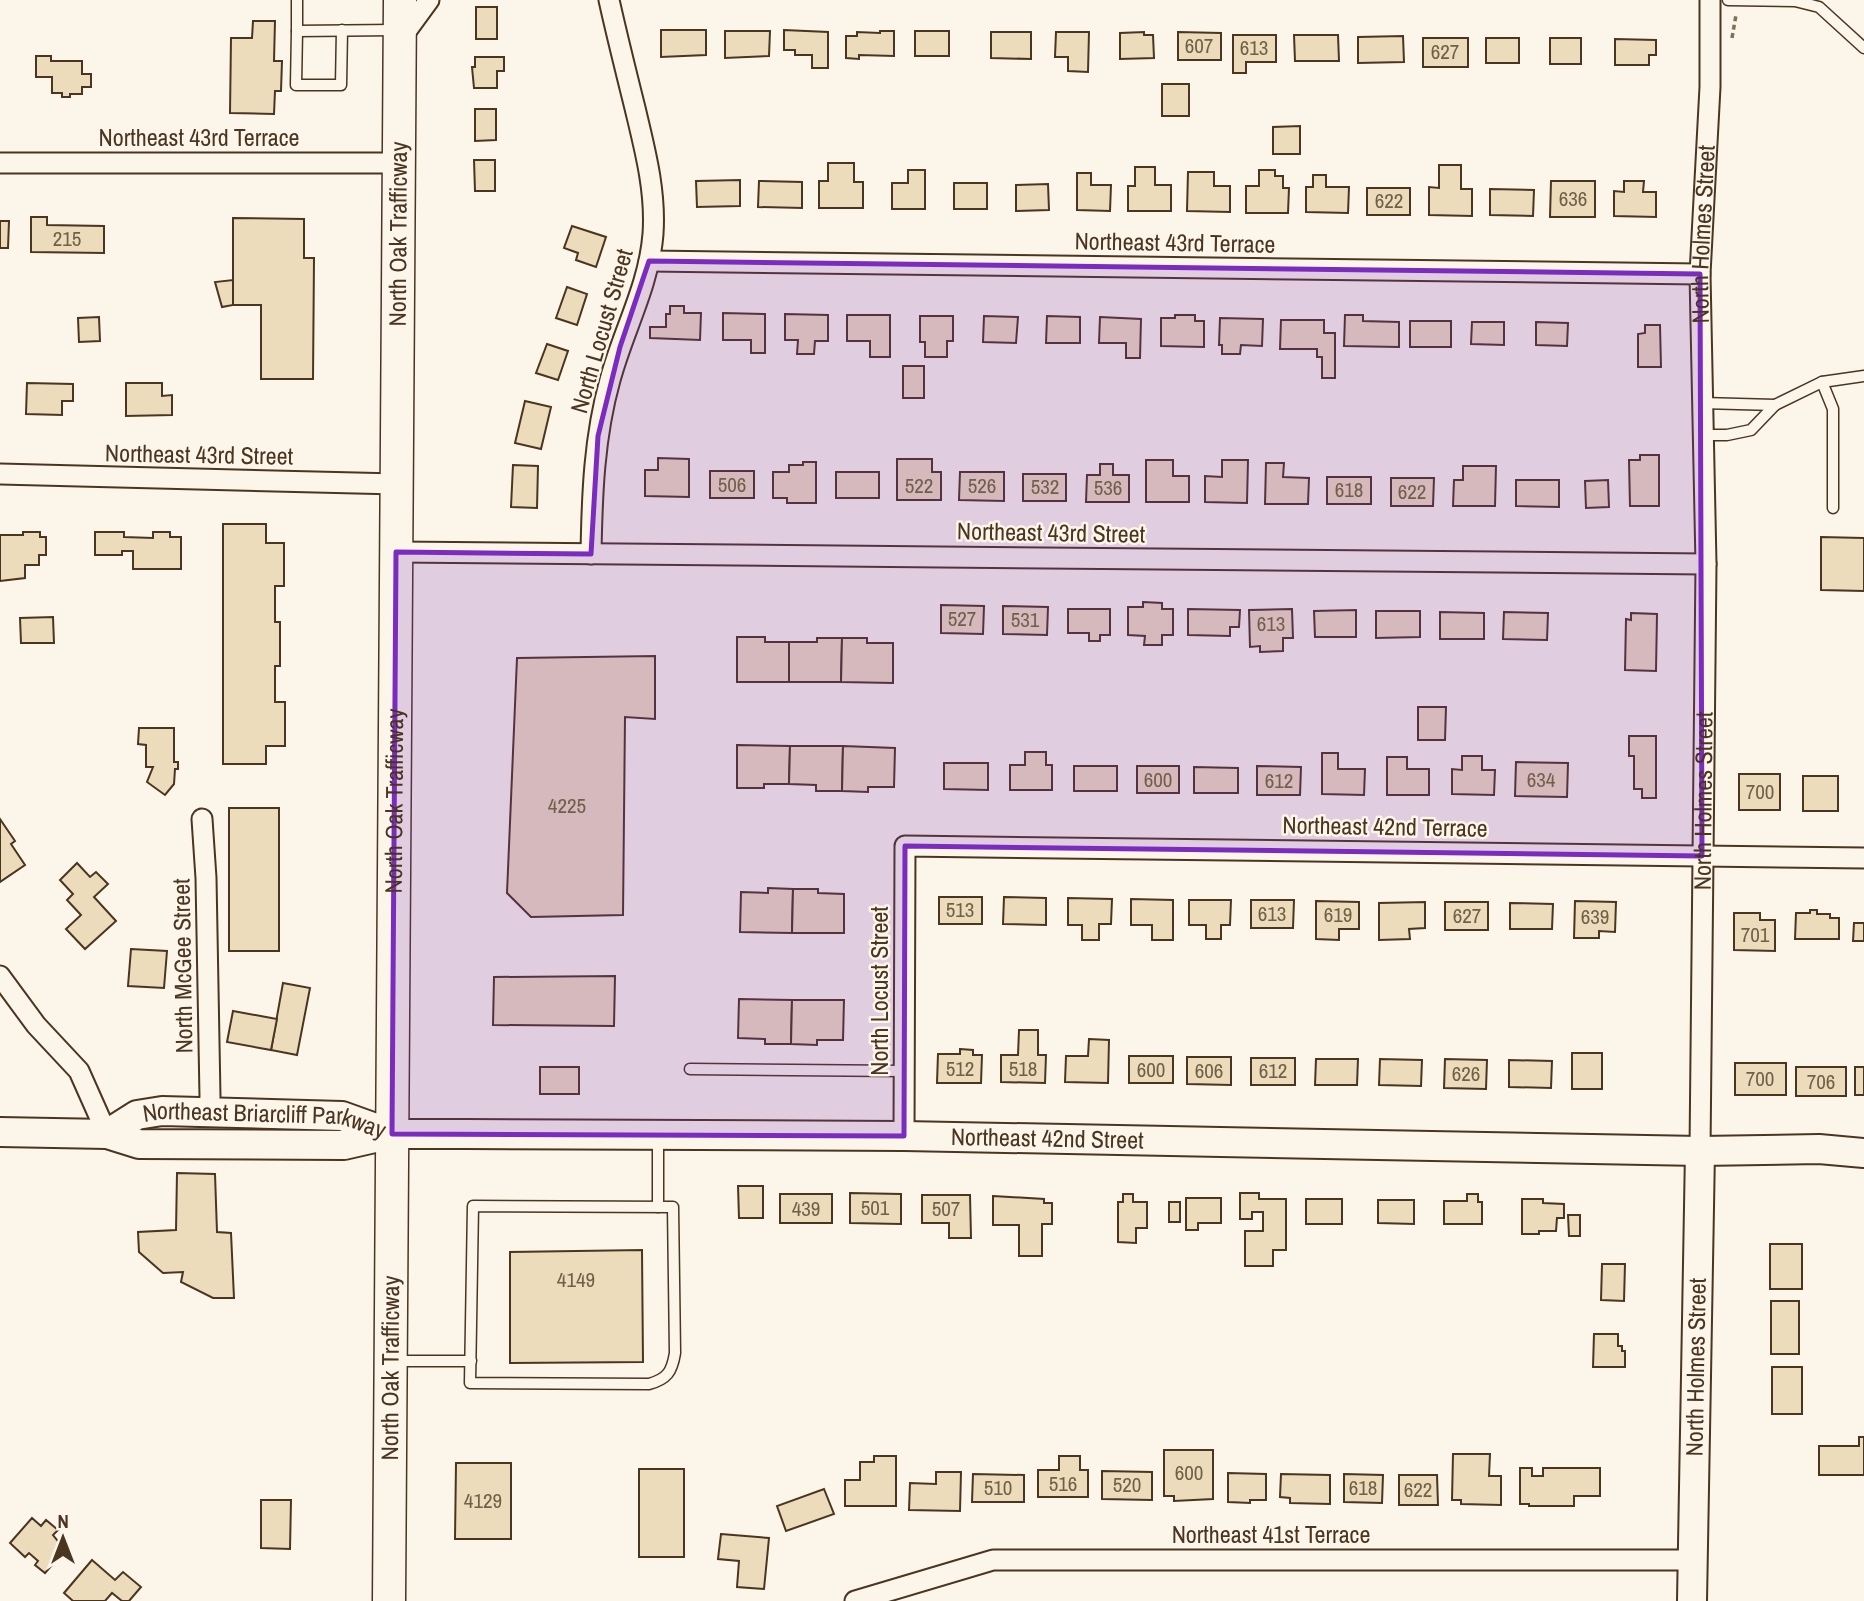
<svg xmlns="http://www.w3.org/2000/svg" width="1864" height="1601" font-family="'Archivo Narrow',sans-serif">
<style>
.building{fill:#ecdcbc;stroke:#4a3520;stroke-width:2}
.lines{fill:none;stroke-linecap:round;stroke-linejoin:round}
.lane-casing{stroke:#4a3520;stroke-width:13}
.street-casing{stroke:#4a3520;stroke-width:23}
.secondary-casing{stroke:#4a3520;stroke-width:32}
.primary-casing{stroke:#4a3520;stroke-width:35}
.path{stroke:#7f6f5c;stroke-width:3.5;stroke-dasharray:5 3.5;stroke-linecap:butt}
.lane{stroke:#fbf6e9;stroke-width:10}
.street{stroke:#fbf6e9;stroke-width:19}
.secondary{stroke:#fbf6e9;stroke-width:28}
.primary{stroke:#fbf6e9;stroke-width:32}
.marked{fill:#7b2cbf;fill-opacity:0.2;stroke:#7b2cbf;stroke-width:5;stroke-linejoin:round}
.labels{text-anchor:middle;stroke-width:5;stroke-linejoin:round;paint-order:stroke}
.number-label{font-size:21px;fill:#725f47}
.street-label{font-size:24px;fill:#4a3520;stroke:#fbf6e9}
</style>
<rect width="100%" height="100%" fill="#fbf6e9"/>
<g class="building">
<rect x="476" y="7" width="21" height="32"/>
<path d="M253,21H275L274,61H282L281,91H275L274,114L230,113L231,38H252Z"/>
<path d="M661,30H706V55L661,57Z"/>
<path d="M784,30L828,32V68H812V55H795V50H784Z"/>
<path d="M725,31H770L769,56L725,58Z"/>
<path d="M880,31H894V56L859,55V59L846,58V36H857V32L880,33Z"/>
<rect x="915" y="31" width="34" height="25"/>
<path d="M991,32H1031V59L991,58Z"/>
<path d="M1056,32H1089L1088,72L1068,71V57H1055Z"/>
<path d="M1144,32V35H1153L1154,58L1120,59V33Z"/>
<path d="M1178,32L1221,33V60H1178Z"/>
<path d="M1233,35H1276V62H1246V73H1233Z"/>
<path d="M1294,35H1338L1339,61H1295Z"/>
<path d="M1403,36L1404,62L1358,63V37Z"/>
<rect x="1423" y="38" width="45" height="29"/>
<rect x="1486" y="38" width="33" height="25"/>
<rect x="1550" y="38" width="31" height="26"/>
<path d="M1615,39L1656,40V55H1649V65H1615Z"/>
<path d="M36,56H51V61H82V74H91V87H82V94H70V97H62V93H52V77H36Z"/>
<path d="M475,57H504V71H497V88H474L472,67H475Z"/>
<rect x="1162" y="84" width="27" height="32"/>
<path d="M475,109H496V140L475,141Z"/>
<path d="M1300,126V154H1273V127Z"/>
<path d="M474,160H495V191H475Z"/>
<path d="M828,163H854V182H863V208H819V181H828Z"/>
<path d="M1439,165H1461V189H1472V216L1429,215V187L1439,188Z"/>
<path d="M1135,167H1155V185H1171V211H1128V186H1135Z"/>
<path d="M908,170H925V209H892V183H908Z"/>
<path d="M1259,170H1275V176H1283V188H1289L1288,213H1246V186H1259Z"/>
<path d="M1188,172H1214V186H1230V212L1187,211Z"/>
<path d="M1077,173H1091V185H1111L1110,211L1077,210Z"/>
<path d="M1313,175H1326V187H1349L1348,213L1306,212V187H1313Z"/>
<path d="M740,180V206L697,207L696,181Z"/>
<path d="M759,181L802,182V208L758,207Z"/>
<path d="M1551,181H1595V217H1550Z"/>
<path d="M1624,181H1644L1643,192H1656V217L1614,216V191L1624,192Z"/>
<rect x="954" y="183" width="33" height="26"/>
<path d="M1048,184L1049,210L1016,211V185Z"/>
<rect x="1367" y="188" width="43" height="27"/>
<path d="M1490,189L1534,190L1533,216L1490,215Z"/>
<path d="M31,217H47V225L104,226V253L31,252Z"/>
<path d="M233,218L304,219V258H314L313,379H261V305H233Z"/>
<path d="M0,221H9L8,248H0Z"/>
<path d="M572,226L606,237L596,267L576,260L578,253L564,248Z"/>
<path d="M233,280V305L222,307L215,282Z"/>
<path d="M567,287L587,294L577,325L556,318Z"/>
<path d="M670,306H684V313H701L700,340L650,338V327H666V314H670Z"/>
<path d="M723,313L765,314V353H751V340H723Z"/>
<path d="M785,314L828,315V341H815L814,354H797L798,340H785Z"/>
<path d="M847,315H890V357H870V341H847Z"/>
<path d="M1175,315H1195V321H1204V347L1161,346V318H1175Z"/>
<path d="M1345,315H1363V321L1399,322V347L1344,346Z"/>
<path d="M920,316H953V341H947V357H925V342H920Z"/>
<path d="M984,316L1018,317L1016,343L983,342Z"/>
<path d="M1047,316L1080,317V343H1046Z"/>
<path d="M99,317L100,341L79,342L78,318Z"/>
<path d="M1100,317L1141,319L1140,358H1126V343H1099Z"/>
<path d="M1220,318L1263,319L1262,346L1241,345L1240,354H1222V345H1219Z"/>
<path d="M1281,320H1324V333H1335V378H1322V357H1317V349H1280Z"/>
<rect x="1410" y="321" width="41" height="26"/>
<path d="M1472,322H1504V345L1471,344Z"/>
<path d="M1536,322L1568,323L1567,346L1536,345Z"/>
<path d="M1645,325H1660L1661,367H1638V334L1645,333Z"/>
<path d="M547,344L568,351L558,380L536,373Z"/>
<rect x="903" y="366" width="21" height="32"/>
<path d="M27,383L73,384V401H62V415L26,414Z"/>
<path d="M126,383H162V396L172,395V415L126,416Z"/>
<path d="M525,401L551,407L541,449L515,443Z"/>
<path d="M1640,455H1659V506H1630L1629,460H1640Z"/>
<path d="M658,458L689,459V497L645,496V470H658Z"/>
<path d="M897,459H932V472H941V500H897Z"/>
<path d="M1146,460H1173V476H1189V502H1146Z"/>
<path d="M1222,460H1248L1247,503L1205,502V476L1222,477Z"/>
<path d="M803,462H816V503H787V498H773V472H789V465H803Z"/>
<path d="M1266,463H1284L1283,477L1309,478L1308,504H1265Z"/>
<path d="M1100,464H1113V475H1129V502H1086L1087,475H1100Z"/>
<path d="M513,465L538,466L537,508L511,507Z"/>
<path d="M1463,466H1496L1495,506H1453L1454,480H1463Z"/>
<rect x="710" y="471" width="44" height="27"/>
<rect x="836" y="472" width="43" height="26"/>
<path d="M960,472H1004V501L959,500Z"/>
<rect x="1023" y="474" width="43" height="27"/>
<rect x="1327" y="477" width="44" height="27"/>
<path d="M1391,478H1434L1433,506H1391Z"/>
<path d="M1516,480H1559V507L1516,506Z"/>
<path d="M1608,480L1609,507L1586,508L1585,481Z"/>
<path d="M223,524H266V543H284V586H275V622H280V666H275V702H285V746H266V764H223Z"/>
<path d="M23,532H40V537H46V555H39V565H25V578L0,581V535H23Z"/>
<path d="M95,532H124V537L153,538V532H170V537H181V569H133V551H122V555H95Z"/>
<path d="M1821,537L1864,538V591L1821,590Z"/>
<path d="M1143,602L1162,603V609H1173V635H1162V645H1144L1145,636L1128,635V607H1143Z"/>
<path d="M941,605L984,606L983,634L941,633Z"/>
<path d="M1003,606L1048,607L1047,635L1003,634Z"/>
<path d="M1068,609H1110V635H1100V641H1089V633H1068Z"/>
<path d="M1188,609L1240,610L1239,627H1230V636L1188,635Z"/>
<path d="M1292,609L1293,638H1283V651L1260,652V646L1250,647L1249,610Z"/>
<path d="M1356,610V637H1315L1314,611Z"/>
<path d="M1376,611H1420V637L1376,638Z"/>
<path d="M1440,612L1484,613V639H1440Z"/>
<path d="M1504,612L1548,613L1547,640L1503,639Z"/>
<path d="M1631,613L1657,614L1656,671L1625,670L1626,619L1631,620Z"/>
<path d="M53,617L54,643H21L20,618Z"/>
<path d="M737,637H765V642H789V682H737Z"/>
<path d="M817,638H842L841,682H789V642H817Z"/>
<path d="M842,638H867V643H893V683L841,682Z"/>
<path d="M655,656V719L625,717L623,915L531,917L507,893L517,658Z"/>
<path d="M1418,707H1446L1445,740H1418Z"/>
<path d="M139,728H174V762H178V769H175L174,784L165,795L147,782L153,767H146V745L138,744Z"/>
<path d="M1629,736H1656V798H1642V789H1634V756H1629Z"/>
<path d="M737,745L790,746L789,784H764V788H737Z"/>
<path d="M790,746H843L842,791H816V785L789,784Z"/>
<path d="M843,746L895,748L894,787H868V792L842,791Z"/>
<path d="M1025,752H1046V765H1052V790H1010V765H1025Z"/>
<path d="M1322,753H1338V769H1365L1364,795L1322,794Z"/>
<path d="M1462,756H1482V770H1495L1494,795L1452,794V769L1462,770Z"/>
<path d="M1387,757H1407V769H1429V795H1387Z"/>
<path d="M1516,762L1568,763L1567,797L1515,796Z"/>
<path d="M944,763H988V790L944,789Z"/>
<rect x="1074" y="766" width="43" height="25"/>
<rect x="1137" y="766" width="42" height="27"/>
<path d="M1257,766L1301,767L1300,795H1257Z"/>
<path d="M1194,767L1238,768V793H1194Z"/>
<rect x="1739" y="774" width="41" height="36"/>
<rect x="1803" y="776" width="35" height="35"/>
<rect x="229" y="808" width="50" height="143"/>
<path d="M0,819L15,841L11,844L25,865L0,882Z"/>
<path d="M77,863L90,877L96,872L108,884L94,897L116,921L85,949L66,929L81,915L67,900L73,894L60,880Z"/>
<path d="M768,888L793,889L792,933L740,932L741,892L768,893Z"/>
<path d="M793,889H818V893L844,894V933H792Z"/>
<rect x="939" y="897" width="43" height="27"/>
<path d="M1004,897L1046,898V925L1003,924Z"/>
<path d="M1068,898L1112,899L1111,924H1099V940H1082V925H1068Z"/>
<path d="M1131,899L1173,900V940H1152V925H1131Z"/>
<path d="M1189,900H1231L1230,925H1221V939H1206V925H1189Z"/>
<path d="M1251,900H1294L1293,928H1251Z"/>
<path d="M1316,901L1359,902V929H1339V940L1316,939Z"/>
<path d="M1575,901L1616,902L1615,932L1599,931V938H1574Z"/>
<path d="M1425,902V928L1409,929L1410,939L1379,940V903Z"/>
<rect x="1445" y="902" width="43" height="28"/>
<path d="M1510,903L1553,904L1552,929H1510Z"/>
<path d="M1810,910H1817V914H1830V918H1839V939H1795L1796,913H1810Z"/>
<path d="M1734,913H1760V920H1775V951L1734,950Z"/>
<path d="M1854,923H1864V941H1853Z"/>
<path d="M131,949L167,951L164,988L128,986Z"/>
<path d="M615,976L614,1026L493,1025L494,977Z"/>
<path d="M283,983L310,988L297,1055L271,1050Z"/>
<path d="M739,999L792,1000L791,1044H765V1039L738,1038Z"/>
<path d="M792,1000H844L843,1040H817V1045L791,1044Z"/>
<path d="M233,1011L277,1019L271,1050L227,1042Z"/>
<path d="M1019,1030H1038V1055H1046L1045,1083L1001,1082V1055H1018Z"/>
<path d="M1089,1039L1109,1040L1108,1083L1065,1082L1066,1056H1088Z"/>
<path d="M960,1049L973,1050V1055H982L981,1083H937L938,1054H960Z"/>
<rect x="1572" y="1053" width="30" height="36"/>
<rect x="1129" y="1056" width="44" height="27"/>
<path d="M1187,1057H1231V1085L1187,1084Z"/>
<rect x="1251" y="1058" width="44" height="27"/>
<path d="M1316,1059H1358L1357,1085H1315Z"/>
<path d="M1380,1059L1422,1060L1421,1086L1379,1085Z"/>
<path d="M1445,1059L1487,1060L1486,1089L1444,1088Z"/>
<path d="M1509,1060L1552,1061L1551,1088L1509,1087Z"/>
<rect x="1735" y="1063" width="51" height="32"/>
<rect x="540" y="1067" width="39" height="27"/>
<rect x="1796" y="1067" width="50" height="29"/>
<rect x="1855" y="1067" width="9" height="28"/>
<path d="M177,1173L215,1174L217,1232L231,1233L234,1298H213L181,1282L183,1272L163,1273L139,1252L138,1232L176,1230Z"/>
<path d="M738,1186H763V1218H739Z"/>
<path d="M850,1193L901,1194V1224L850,1223Z"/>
<path d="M1240,1193H1259V1199H1286V1250H1273V1266H1245V1231H1263V1212H1252V1219H1240Z"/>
<rect x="780" y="1194" width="52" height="29"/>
<path d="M1123,1194H1133V1202H1147V1228H1136V1243L1118,1242V1202H1123Z"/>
<path d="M1467,1194H1478V1202H1482V1224H1444V1201H1467Z"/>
<path d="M922,1195H970L971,1238H949V1223H922Z"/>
<path d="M993,1196L1044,1199V1203H1052V1224H1042V1256H1019V1225H993Z"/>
<path d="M1186,1198H1221V1223H1198V1230H1186Z"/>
<rect x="1306" y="1199" width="36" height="25"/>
<path d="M1522,1199H1543V1203L1564,1204V1218H1557L1556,1231H1539V1234H1522Z"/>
<path d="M1378,1200H1414V1224L1378,1223Z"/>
<rect x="1169" y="1202" width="11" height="20"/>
<path d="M1568,1215H1580V1236H1569Z"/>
<rect x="1770" y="1244" width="32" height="45"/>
<path d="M642,1250L643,1362L510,1363V1252Z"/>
<path d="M1602,1264H1625L1624,1301L1601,1300Z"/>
<rect x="1771" y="1301" width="28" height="53"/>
<path d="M1594,1334H1618V1346H1622V1351H1625V1367H1593Z"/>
<rect x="1772" y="1367" width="30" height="47"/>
<path d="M1859,1437H1864V1475H1819V1446H1859Z"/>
<path d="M1164,1450H1213V1499L1174,1501V1496H1164Z"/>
<path d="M1453,1454H1490L1489,1476H1501V1505L1461,1504V1500H1452Z"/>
<path d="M874,1456H896V1506H845V1480H860V1462H874Z"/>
<path d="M1059,1456H1080V1470H1088V1497H1038V1470H1059Z"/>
<path d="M456,1463H511V1539H455Z"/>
<path d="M1520,1468H1532V1476H1543V1468H1600V1496H1574V1506H1529V1504H1520Z"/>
<rect x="639" y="1469" width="45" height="88"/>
<path d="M1102,1471L1152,1472V1500L1102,1499Z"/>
<path d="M936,1472H961L960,1511L909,1510L910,1483L936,1484Z"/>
<path d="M1228,1473L1266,1474V1500H1250V1503L1228,1502Z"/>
<path d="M973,1474L1024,1475V1502H972Z"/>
<path d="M1281,1474L1330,1475V1504L1290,1503V1498L1280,1497Z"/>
<path d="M1344,1474L1383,1475L1382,1503L1344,1502Z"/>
<path d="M1399,1475H1437L1438,1505H1399Z"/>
<path d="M824,1489L834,1514L786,1531L777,1506Z"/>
<path d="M261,1500H291L290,1549L261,1548Z"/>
<path d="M32,1518L41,1526L46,1520L58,1530L53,1535L65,1550L45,1573L35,1565L38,1561L29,1553L25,1557L10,1543Z"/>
<path d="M721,1534L769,1538L764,1589L737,1587L739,1561L718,1559Z"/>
<path d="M92,1560L115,1580L123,1572L141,1587L129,1601H122L112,1593L105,1601H73L64,1593Z"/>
</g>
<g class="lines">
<defs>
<g id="lane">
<path d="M297,0V31L395,30"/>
<path d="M1728,0L1795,1L1819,7L1864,48"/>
<path d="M297,31L296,85H341L342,30"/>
<path d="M1822,382L1833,409V508"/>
<path d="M1702,403L1775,405L1751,430L1727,435H1702"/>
<path d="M1775,405L1822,382L1864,376"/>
<path d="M690,1069L904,1071"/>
<path d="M658,1138V1207"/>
<path d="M473,1206L673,1207L675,1353C672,1372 667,1379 649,1384L470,1383Z"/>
<path d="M394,1361H471"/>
</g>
<g id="street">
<path d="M402,37L429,0"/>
<path d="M0,163H399"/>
<path d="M649,261L1700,274"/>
<path d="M0,474L397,484"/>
<path d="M396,552L1706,564"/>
<path d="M591,554C592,495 594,437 610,380C623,331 649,286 653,234C656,191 645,150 635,108C626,72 617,36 609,0"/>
<path d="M202,819L206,878L210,1097L208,1113"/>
<path d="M0,976L36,1025L79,1071L107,1134"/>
<path d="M904,1136L905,846L1864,858"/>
<path id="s1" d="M1700,1151L1706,564L1700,274L1710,87V0"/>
<path d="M855,1601L993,1560H1693"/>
</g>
<g id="secondary">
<path id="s2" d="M0,1132L107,1134L139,1144L344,1145L392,1134H465L904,1136L1700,1151L1819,1149L1864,1153"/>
<path id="s3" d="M107,1134L137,1115L162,1111L342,1116L392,1134"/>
<path id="s4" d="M1692,1601L1700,1151"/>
</g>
<g id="primary">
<path id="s5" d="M389,1601L400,0"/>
</g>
</defs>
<use href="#lane" class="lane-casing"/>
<use href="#street" class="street-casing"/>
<use href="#secondary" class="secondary-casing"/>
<use href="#primary" class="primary-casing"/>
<path class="path" d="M1732,38L1736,15"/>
<use href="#lane" class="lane"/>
<use href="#street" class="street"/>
<use href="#secondary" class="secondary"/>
<use href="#primary" class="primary"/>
</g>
<path class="marked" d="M649,261L1700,274L1702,856L905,846L904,1136L392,1134L396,552L591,554L598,436L620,347Z"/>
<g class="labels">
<g class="number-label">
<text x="1199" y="53">607</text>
<text x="1254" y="55">613</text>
<text x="1445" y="59">627</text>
<text x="1573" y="206">636</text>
<text x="1389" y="208">622</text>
<text x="67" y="246">215</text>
<text x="732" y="492">506</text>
<text x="919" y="493">522</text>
<text x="982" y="493">526</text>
<text x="1045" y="494">532</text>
<text x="1108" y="495">536</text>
<text x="1349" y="497">618</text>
<text x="1412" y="499">622</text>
<text x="962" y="626">527</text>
<text x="1025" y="627">531</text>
<text x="1271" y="631">613</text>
<text x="1158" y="787">600</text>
<text x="1541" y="787">634</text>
<text x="1279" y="788">612</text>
<text x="1760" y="799">700</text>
<text x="567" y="813">4225</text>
<text x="960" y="917">513</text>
<text x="1272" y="921">613</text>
<text x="1338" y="922">619</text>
<text x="1467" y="923">627</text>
<text x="1595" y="924">639</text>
<text x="1755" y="942">701</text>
<text x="960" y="1076">512</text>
<text x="1023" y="1076">518</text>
<text x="1151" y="1077">600</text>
<text x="1209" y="1078">606</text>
<text x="1273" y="1078">612</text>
<text x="1466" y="1081">626</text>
<text x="1760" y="1086">700</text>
<text x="1821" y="1089">706</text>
<text x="875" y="1215">501</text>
<text x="806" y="1216">439</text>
<text x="946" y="1216">507</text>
<text x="576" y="1287">4149</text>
<text x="1189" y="1480">600</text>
<text x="1063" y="1491">516</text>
<text x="1127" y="1492">520</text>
<text x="998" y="1495">510</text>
<text x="1363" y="1495">618</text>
<text x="1418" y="1497">622</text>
<text x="483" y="1508">4129</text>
</g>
<g class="street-label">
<text x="199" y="146">Northeast 43rd Terrace</text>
<text dy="8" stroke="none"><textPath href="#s5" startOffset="1367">North Oak Trafficway</textPath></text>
<text dy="8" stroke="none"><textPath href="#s1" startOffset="917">North Holmes Street</textPath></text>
<text transform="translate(1175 243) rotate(1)" y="8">Northeast 43rd Terrace</text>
<text transform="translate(602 331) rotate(-74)" y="8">North Locust Street</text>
<text transform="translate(199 455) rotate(1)" y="8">Northeast 43rd Street</text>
<text transform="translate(1051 533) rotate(1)" y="8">Northeast 43rd Street</text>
<text dy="8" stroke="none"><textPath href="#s1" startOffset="350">North Holmes Street</textPath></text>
<text dy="8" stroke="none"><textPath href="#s5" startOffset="800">North Oak Trafficway</textPath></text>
<text transform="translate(1385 827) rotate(1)" y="8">Northeast 42nd Terrace</text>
<text transform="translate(183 966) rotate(-91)" y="8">North McGee Street</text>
<text transform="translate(880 991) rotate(-90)" y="8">North Locust Street</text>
<text dy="8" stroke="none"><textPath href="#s3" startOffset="164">Northeast Briarcliff Parkway</textPath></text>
<text dy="8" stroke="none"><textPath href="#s2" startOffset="1050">Northeast 42nd Street</textPath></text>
<text dy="8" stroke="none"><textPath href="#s5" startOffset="233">North Oak Trafficway</textPath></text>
<text dy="8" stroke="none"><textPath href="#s4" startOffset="234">North Holmes Street</textPath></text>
<text x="1271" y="1543">Northeast 41st Terrace</text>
</g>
</g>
<g transform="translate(63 1538)" stroke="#fbf6e9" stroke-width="5" paint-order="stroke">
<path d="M0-5L12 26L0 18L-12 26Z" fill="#4a3520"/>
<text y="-10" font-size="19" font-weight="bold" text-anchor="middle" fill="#4a3520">N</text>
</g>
</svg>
